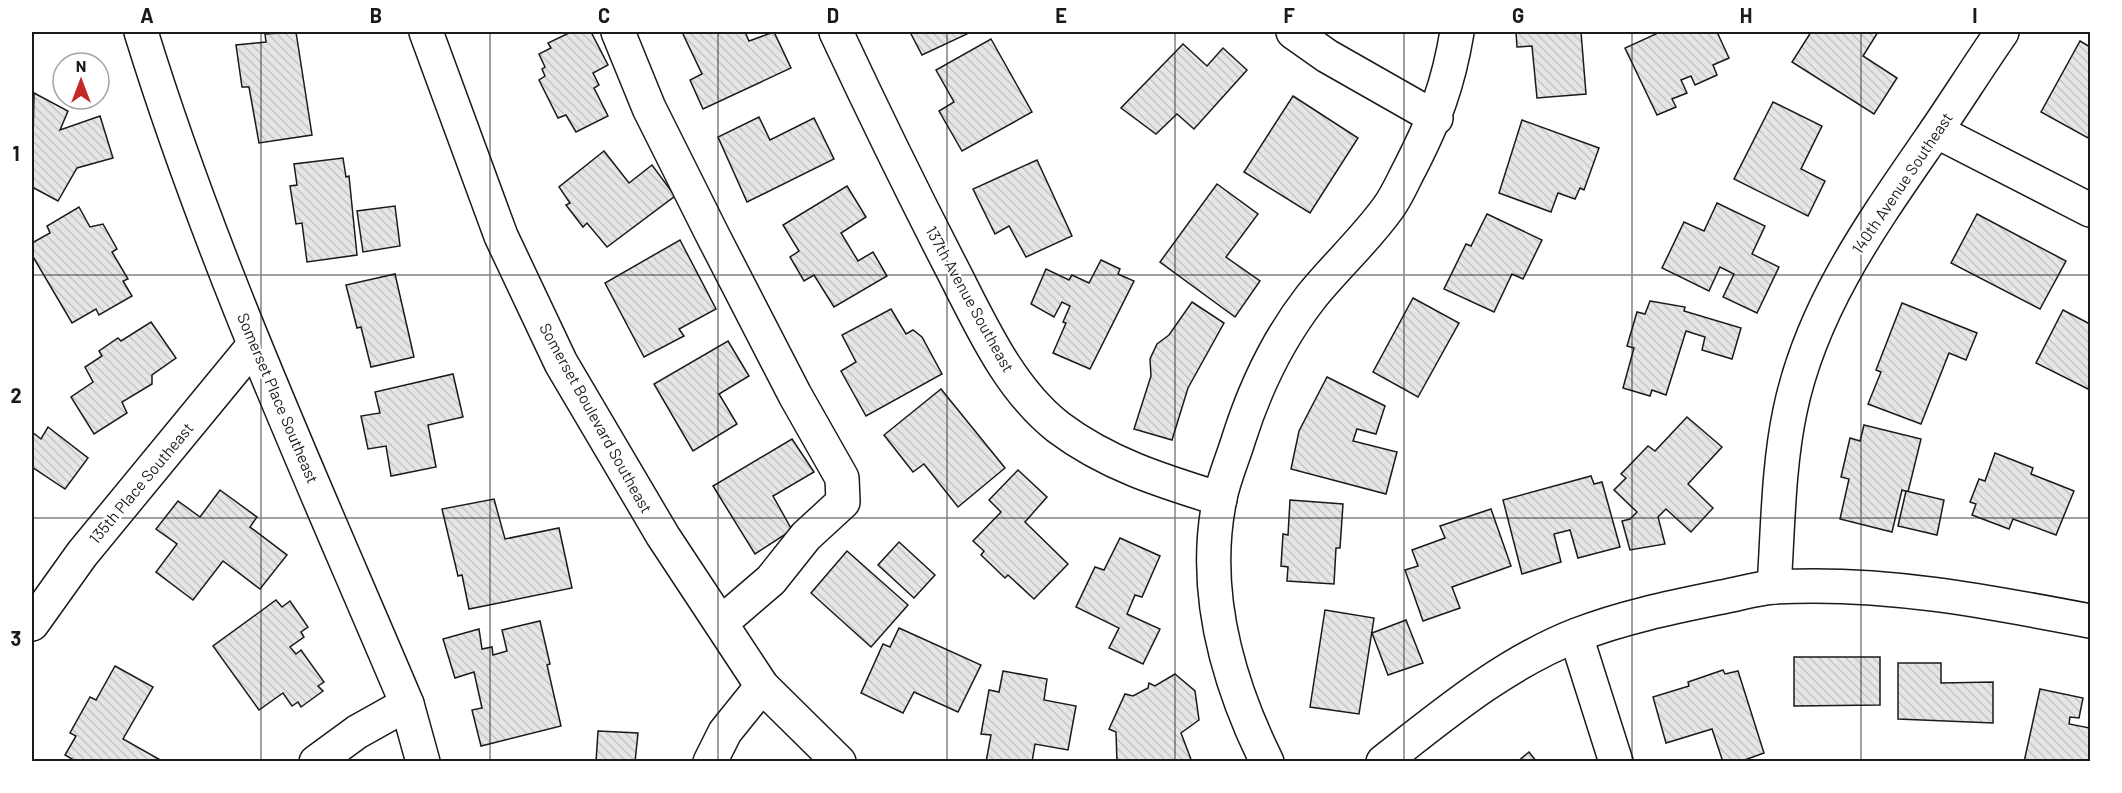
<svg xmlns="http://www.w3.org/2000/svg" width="2122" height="793" font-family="Barlow,sans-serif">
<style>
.building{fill:url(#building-back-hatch);stroke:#1a1a1a;stroke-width:1.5}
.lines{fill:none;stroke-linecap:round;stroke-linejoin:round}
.minor-casing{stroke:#1a1a1a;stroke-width:36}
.minor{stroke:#fff;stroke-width:33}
.grid{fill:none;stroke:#1a1a1a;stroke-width:1.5;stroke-opacity:0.55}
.labels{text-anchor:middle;stroke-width:4.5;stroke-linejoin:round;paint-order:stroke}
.street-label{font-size:16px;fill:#1a1a1a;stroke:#fff}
.neatline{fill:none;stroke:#1a1a1a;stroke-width:2}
.grid-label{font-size:20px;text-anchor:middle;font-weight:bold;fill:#1a1a1a}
</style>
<defs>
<pattern id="building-back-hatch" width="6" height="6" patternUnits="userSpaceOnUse" patternTransform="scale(1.5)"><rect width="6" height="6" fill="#e6e6e6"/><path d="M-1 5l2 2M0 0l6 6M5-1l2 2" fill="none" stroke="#c5c5c5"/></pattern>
</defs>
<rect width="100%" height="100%" fill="#fff"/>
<g class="building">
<path d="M296,32L312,135L259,143L249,87H242L236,45L266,42L265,34Z"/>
<path d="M571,32H591L608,65L593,73L599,85L594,88L608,116L576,132L566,115L558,118L539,80L545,76L542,69L545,67L539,54L551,48L548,43Z"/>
<path d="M682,32H745L749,41L774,32L791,68L703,109L690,80L702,74Z"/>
<path d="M910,32H966L967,34L922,55Z"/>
<path d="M1516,32H1581L1586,94L1537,98L1532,46L1517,47Z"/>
<path d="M1655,32H1717L1729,58L1713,65L1717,75L1695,85L1691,76L1681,80L1687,93L1672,99L1676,107L1657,115L1625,48L1656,34Z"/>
<path d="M1811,32H1878L1863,56L1897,78L1874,114L1792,62Z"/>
<path d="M991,39L1032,112L962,151L939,111L954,102L936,70Z"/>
<path d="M2080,41L2090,47V133L2088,138L2041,112Z"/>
<path d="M1183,44L1207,66L1223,48L1247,70L1194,129L1177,114L1156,134L1121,108Z"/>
<path d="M34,93L68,111L60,130L100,116L113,158L77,168L58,201L32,187Z"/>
<path d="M1293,96L1358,138L1310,213L1244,172Z"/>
<path d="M1773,102L1822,126L1801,169L1825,181L1808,216L1734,179Z"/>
<path d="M759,117L770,140L814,118L834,159L747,202L718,137Z"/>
<path d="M1522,120L1599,148L1584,190L1580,188L1575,199L1558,193L1551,212L1499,193Z"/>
<path d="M604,151L629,183L652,165L675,196L607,247L587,223L583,227L566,205L570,203L559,187Z"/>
<path d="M343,158L346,177L349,176L357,255L307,262L302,223L296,224L290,186L297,185L294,164Z"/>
<path d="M1037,160L1072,236L1026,257L1009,226L995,234L973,189Z"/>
<path d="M1217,184L1258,214L1226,257L1260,281L1235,317L1160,262Z"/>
<path d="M847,186L866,217L841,233L858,261L873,252L887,276L834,307L814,275L804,281L790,257L799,251L783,225Z"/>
<path d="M1717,203L1765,226L1752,254L1779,267L1757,313L1723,297L1734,274L1720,267L1709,291L1662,268L1684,222L1704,231Z"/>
<path d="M395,206L400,246L363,252L357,211Z"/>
<path d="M79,207L90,227L103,224L117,249L112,252L128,279L123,281L132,296L99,315L96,309L72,323L32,255V243L50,233L47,226Z"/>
<path d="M1487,214L1542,240L1523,279L1512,274L1494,312L1444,289L1466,244L1471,246Z"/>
<path d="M1977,214L2066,261L2040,309L1951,263Z"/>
<path d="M680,240L716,309L679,329L684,336L644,357L605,283Z"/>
<path d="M1101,260L1120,269L1118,274L1134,281L1090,369L1053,353L1066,323L1063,322L1070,306L1062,302L1054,317L1031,304L1046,269L1069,280L1072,275L1089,283Z"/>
<path d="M395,274L414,357L371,367L361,327L357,328L346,285Z"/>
<path d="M1413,298L1459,323L1418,397L1373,372Z"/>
<path d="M1650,301L1685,307L1684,311L1741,328L1732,359L1702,350L1705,337L1686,331L1666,395L1652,390L1650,396L1623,388L1634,348L1627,346L1637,312L1645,314Z"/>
<path d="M1192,302L1224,323L1188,388L1172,440L1134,429L1151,376L1150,359L1157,344L1169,335Z"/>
<path d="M1902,303L1977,333L1966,360L1949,353L1921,424L1868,404L1881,372L1876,370Z"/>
<path d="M891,309L906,334L913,330L922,337L942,374L866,416L841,371L856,362L842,335Z"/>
<path d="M2063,310L2090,324V390L2036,363Z"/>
<path d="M151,322L176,358L152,375V384L122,402L127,413L94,434L71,397L93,382L85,367L102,356L99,351L118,338L121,341Z"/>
<path d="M728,341L749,376L719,394L737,424L693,451L654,384Z"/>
<path d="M453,374L463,417L428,425L436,467L391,476L386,446L368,449L361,416L380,413L375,392Z"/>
<path d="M1327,377L1385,406L1376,434L1357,429L1353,441L1397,452L1386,494L1291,469L1299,431Z"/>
<path d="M941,389L1005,468L958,507L924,464L913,472L884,435Z"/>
<path d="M1687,417L1722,447L1688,484L1713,508L1691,532L1666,509L1658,517L1665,544L1630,550L1622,521L1630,519L1637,512L1614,490L1626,478L1621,474L1648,446L1655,451Z"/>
<path d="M1864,425L1921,439L1908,492L1902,490L1892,532L1840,519L1849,479L1841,477L1850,438L1860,441Z"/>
<path d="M48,427L88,458L65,489L32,467V432L41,439Z"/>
<path d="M792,439L814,472L773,496L792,530L755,554L713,486Z"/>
<path d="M1995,453L2033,468L2031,474L2074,491L2056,535L2013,519L2009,529L1972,515L1976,504L1970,502L1979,479L1985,481Z"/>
<path d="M1018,470L1047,497L1025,522L1068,564L1034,599L1008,575L1005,578L981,555L984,551L973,541L1001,512L989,500Z"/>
<path d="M1591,476L1594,484L1602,482L1620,547L1578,558L1570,530L1554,534L1561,562L1522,574L1503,500Z"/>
<path d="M220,490L257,517L250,527L287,555L260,589L223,561L193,600L156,572L177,544L156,529L178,501L200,517Z"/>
<path d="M1906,491L1944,500L1937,535L1898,526Z"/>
<path d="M494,499L505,539L559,528L572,588L469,609L462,575L458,576L442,509Z"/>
<path d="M1290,500L1343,504L1340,548H1336L1334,584L1287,581L1288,567L1281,566L1283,534L1288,535Z"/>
<path d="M1491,509L1511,566L1452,587L1460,608L1423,621L1405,570L1418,566L1412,550L1445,538L1440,526Z"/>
<path d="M1120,538L1160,556L1142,597L1135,595L1127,614L1160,629L1143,664L1109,648L1119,628L1076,607L1095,567L1104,570Z"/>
<path d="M899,542L935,575L914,598L878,565Z"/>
<path d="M847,551L908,605L871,647L811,593Z"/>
<path d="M276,600L282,607L290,601L308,627L301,632L304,637L290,647L296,654L301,650L324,682L318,686L323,691L301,707L298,702L292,706L283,693L259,710L213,646Z"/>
<path d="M1325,610L1374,618L1359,714L1310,707Z"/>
<path d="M1406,620L1423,663L1388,675L1372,633Z"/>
<path d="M540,621L550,664L547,665L561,726L481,746L472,710L482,708L474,672L455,678L443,639L479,629L482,649L492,647L493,655L507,651L502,630Z"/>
<path d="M899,628L981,665L958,712L914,692L903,713L861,693L883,644L890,647Z"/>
<path d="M1794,657H1880V705L1794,706Z"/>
<path d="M1898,663H1941V683L1993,682V723L1898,719Z"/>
<path d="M115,666L153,687L123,739L164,762H77L65,755L76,736L70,733L90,697L96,700Z"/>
<path d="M1723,670L1725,674L1738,671L1764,753L1739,762H1723L1712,729L1666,743L1653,697L1689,686L1688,682Z"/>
<path d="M1003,671L1047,679L1044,700L1076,706L1068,750L1035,744L1032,762H986L991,735L981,734L989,690L999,692Z"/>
<path d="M1175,674L1195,691L1199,720L1181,733L1192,762H1117L1116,732L1109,729L1125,694L1133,696L1148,688L1149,683L1155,686Z"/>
<path d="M2040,689L2083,698L2079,718L2070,717L2069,724L2090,728V762H2024Z"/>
<path d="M598,731L638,733L635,762H596Z"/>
<path d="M1529,752L1537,762H1517Z"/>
</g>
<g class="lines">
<defs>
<g id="minor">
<path d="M141,32C212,262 313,482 407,704L423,762"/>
<path d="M426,32L501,236L561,363L663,536L762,686L839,762"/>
<path d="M618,32L649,108L712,234L795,395L842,478L843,502L806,536L771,580L721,623"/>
<path d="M836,32C872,109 909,185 948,261C978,318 1006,386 1058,427C1107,464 1162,481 1220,499"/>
<path d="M1293,32L1327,56L1436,118"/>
<path d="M1936,131L2090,210"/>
<path d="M1774,587C1778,529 1778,468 1790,411C1811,309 1871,225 1929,141C1954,105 1977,68 2002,32"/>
<path d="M32,624L82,554L254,345"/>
<path d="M1576,636L1616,762"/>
<path d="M316,762L357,732L407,704"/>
<path d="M710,762L725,732L762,686"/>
<path d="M1267,762C1227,681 1201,589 1220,498C1224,478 1233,458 1239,438C1255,388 1279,338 1311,297C1336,266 1365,240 1388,208C1397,196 1403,181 1410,168C1435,119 1448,86 1457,32"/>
<path d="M1383,762C1443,715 1505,663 1577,635C1623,617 1673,607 1722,597C1739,594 1757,588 1775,587C1882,581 1986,601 2090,621"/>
</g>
</defs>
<use href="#minor" class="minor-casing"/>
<use href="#minor" class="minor"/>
</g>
<path class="grid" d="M261,32V762M490,32V762M718,32V762M947,32V762M1175,32V762M1404,32V762M1632,32V762M1861,32V762M32,275H2090M32,518H2090"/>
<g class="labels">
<g class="street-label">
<text transform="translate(1902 183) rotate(-56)" y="6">140th Avenue Southeast</text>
<text transform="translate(970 299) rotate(61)" y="6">137th Avenue Southeast</text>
<text transform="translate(278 398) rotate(67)" y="6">Somerset Place Southeast</text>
<text transform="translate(596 418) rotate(61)" y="6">Somerset Boulevard Southeast</text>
<text transform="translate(141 483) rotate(-50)" y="6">135th Place Southeast</text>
</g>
</g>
<rect width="2122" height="793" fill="none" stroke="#ffffff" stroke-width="66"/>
<g transform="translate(81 81)"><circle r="28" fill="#ffffff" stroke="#a3a3a3" stroke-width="1.5"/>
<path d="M0-4.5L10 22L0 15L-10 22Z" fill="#c62828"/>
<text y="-9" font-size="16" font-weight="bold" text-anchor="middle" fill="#1a1a1a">N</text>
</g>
<rect x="33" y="33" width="2056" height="727" class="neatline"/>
<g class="grid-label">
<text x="147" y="23">A</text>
<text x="376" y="23">B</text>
<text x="604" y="23">C</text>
<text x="833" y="23">D</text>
<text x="1061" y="23">E</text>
<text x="1289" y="23">F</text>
<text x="1518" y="23">G</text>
<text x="1746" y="23">H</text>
<text x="1975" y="23">I</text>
<text x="16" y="161">1</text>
<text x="16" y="403">2</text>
<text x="16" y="646">3</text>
</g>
</svg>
